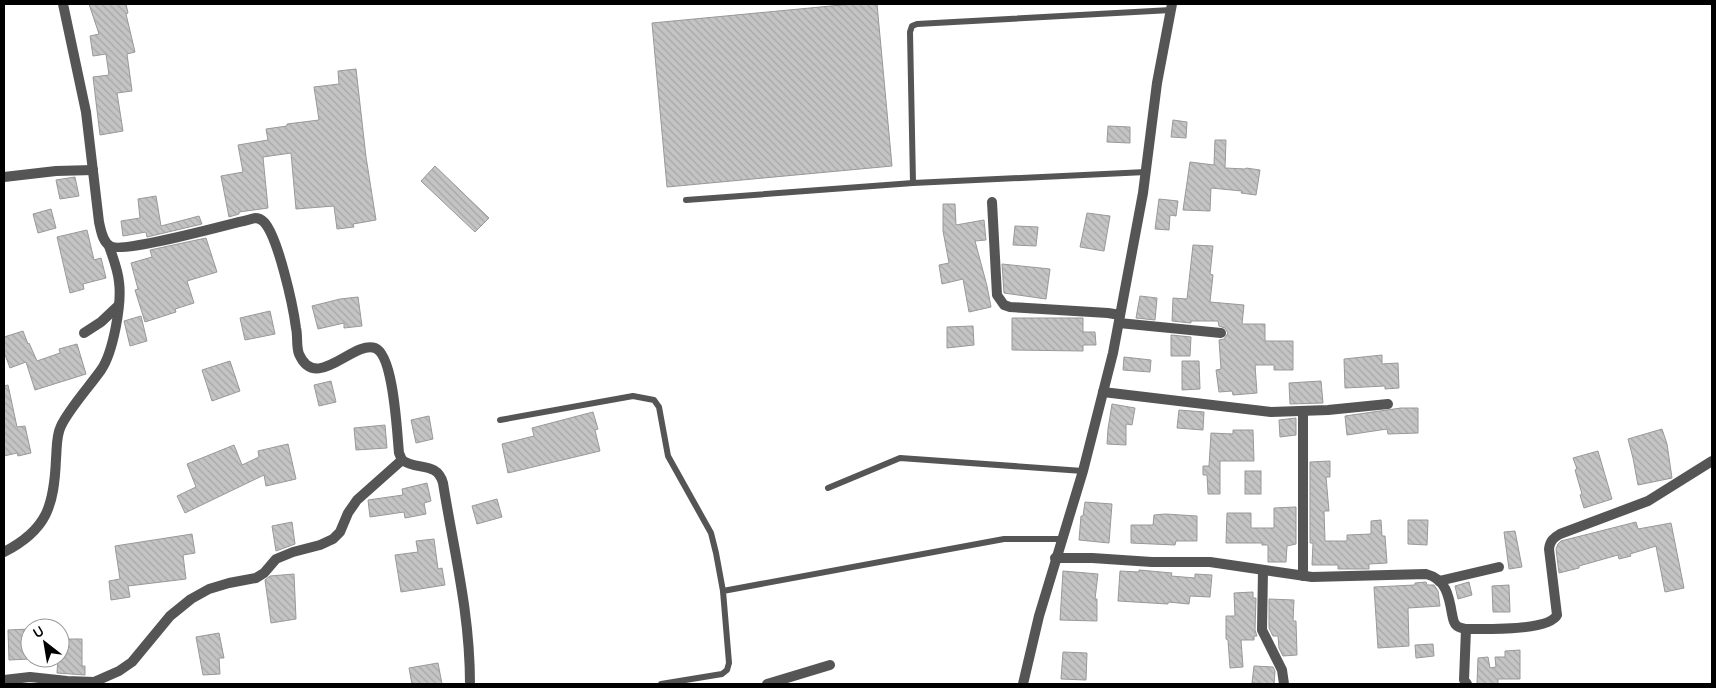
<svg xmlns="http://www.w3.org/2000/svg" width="1716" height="688" font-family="Quicksand,sans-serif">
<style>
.building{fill:url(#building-back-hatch);stroke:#999}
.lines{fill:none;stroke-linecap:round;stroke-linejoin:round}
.service{stroke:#555;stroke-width:6}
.minor{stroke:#555;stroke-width:10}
.tertiary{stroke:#555;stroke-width:10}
</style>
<defs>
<pattern id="building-back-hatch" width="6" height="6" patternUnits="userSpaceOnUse" patternTransform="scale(1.25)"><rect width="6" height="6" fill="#c4c4c4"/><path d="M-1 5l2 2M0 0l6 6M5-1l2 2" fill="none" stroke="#a7a7a7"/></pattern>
</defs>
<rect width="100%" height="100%" fill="#fff"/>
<g class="building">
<path d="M89,4H126L128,13L126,14L135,52L127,54L132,91L117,93L123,131L100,135L93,77L109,75L106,54L93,56L90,36L99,34Z"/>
<path d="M852,4H877L892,166L667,187L652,23Z"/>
<path d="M356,69L366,157L376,220L353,224L354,227L337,229L334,206L296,209L291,153L263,157L268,208L239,212V214L229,217L221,176L243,172L238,145L268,140L266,129L287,126V124L319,120L314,87L339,84L338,71Z"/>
<path d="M1173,120L1187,122L1186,138L1171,137Z"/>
<path d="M1108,126L1130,127V143L1107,142Z"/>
<path d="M1215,140H1226L1225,168L1245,169L1246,168L1260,170L1256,195L1241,193L1242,191L1211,188L1210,211L1183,210L1190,162L1214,165Z"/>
<path d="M435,166L489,218L475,232L421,181Z"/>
<path d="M75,177L79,196L60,199L56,180Z"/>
<path d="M156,196L161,226L199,216L202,224L147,237L146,232L123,236L121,221L140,218L138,199Z"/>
<path d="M1159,199L1178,201L1176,216L1170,215L1169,230L1155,229Z"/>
<path d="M943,204H955L956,225L984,220L986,240L975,241L987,286L991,307L969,312L963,279L942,284L939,265L949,263L943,231Z"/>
<path d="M51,209L56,228L38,233L33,214Z"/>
<path d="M1087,213L1110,216L1104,251L1080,247Z"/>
<path d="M1015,226L1038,227L1036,246L1013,245Z"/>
<path d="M87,230L94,260L101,258L106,278L83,284L84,289L70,293L57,237Z"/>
<path d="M206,238L217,272L187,281L194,303L175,309L176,312L145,322L135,290L138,289L131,263L152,257L150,250Z"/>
<path d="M1193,245L1213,246L1210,274L1213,275L1210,302L1244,305L1242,324H1265V341H1293V370H1274V365H1255L1257,393L1233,395L1232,391L1219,392L1216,370L1221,369L1219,340L1224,339L1228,333L1225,328L1219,326L1218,321H1191V323L1172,321L1173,298L1187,299Z"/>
<path d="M1002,264L1050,269L1046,299L1004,293Z"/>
<path d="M1140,296L1157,298L1155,320L1136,318Z"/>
<path d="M358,297L362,326L344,328V323L318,329L312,306L340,299Z"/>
<path d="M270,311L275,334L245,340L240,318Z"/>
<path d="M141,316L147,341L130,346L124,321Z"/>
<path d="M1012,318H1083V332H1095L1096,345H1083V351L1012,350Z"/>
<path d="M973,326L974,345L947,348V327Z"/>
<path d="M23,331L28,344L29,343L37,361L60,353L59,349L77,344L86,374L35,390L26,362L10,368L4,352V337Z"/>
<path d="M1171,335L1191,337L1190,356H1171Z"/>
<path d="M1382,355V364L1398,363L1399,388L1385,389V386L1345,388L1344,359Z"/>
<path d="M1124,357L1151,360L1150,372L1123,370Z"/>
<path d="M230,361L240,391L212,401L202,370Z"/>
<path d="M1182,361H1199L1200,389L1182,390Z"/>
<path d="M331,381L336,402L319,406L314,385Z"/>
<path d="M1321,381L1323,403L1290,404L1289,383Z"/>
<path d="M8,385L17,427L25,426L31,453L18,456L17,453L4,456V386Z"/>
<path d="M1112,404L1135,408L1132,425L1126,424V445L1107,444L1108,429Z"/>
<path d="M1401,408H1418V433L1388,434L1387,429L1347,435L1345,416Z"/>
<path d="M1179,410L1204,412L1203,430L1177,428Z"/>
<path d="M593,412L598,429L595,430L600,451L508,473L502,444L534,436L532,428Z"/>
<path d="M429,416L433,439L416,443L411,420Z"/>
<path d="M1296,418V435L1280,437L1279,420Z"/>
<path d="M385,425L387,448L356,450L354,428Z"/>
<path d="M1662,429L1667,444L1672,478L1638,485L1633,458L1628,439Z"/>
<path d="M1233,430H1253L1254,461H1220V494H1208L1207,475H1203V466H1209L1211,433L1233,434Z"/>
<path d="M288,444L296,479L266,486L264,475L185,513L177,496L196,487L187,464L234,445L242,465L259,457L258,451Z"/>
<path d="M1598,451L1612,499L1584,508L1580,495L1582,494L1575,470L1577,469L1573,458Z"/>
<path d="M1330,461V477H1326L1329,511H1324L1325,541H1347V535L1371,534V521L1381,520L1382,536H1385L1387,563L1369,564V569H1338V565H1312L1313,543H1310V462Z"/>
<rect x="1245" y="471" width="16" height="23"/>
<path d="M427,483L431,501L424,503L426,514L405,518L404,512L370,517L368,500L403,495L402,489Z"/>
<path d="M497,499L502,517L477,524L472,506Z"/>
<path d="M1085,502L1112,504L1109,543L1079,540L1081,516H1083Z"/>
<path d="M1296,507V544L1287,546L1286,562H1268V545H1262V543H1226L1227,513H1251V528H1274V508Z"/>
<path d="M1165,514L1197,516V541H1176L1175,545L1131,543V525H1153L1154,515Z"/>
<path d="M1408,520H1428L1427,545L1408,544Z"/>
<path d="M292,522L295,544L276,551L272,526Z"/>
<path d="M1636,522L1638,529L1671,523L1684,588L1665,592L1656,546L1630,554L1631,556L1619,559L1618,555L1579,566V568L1559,573L1556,549L1558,544L1561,541Z"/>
<path d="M1515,531L1522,567L1509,569L1504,532Z"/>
<path d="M192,534L195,553L183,555L186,579L128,586L130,597L111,600L109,581L120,579L115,546Z"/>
<path d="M434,539L438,569L442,568L445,585L401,592L395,555L418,552L416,541Z"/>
<path d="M1139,570L1172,573L1171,576L1195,578V574L1212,575L1210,597L1190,596L1189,604L1168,602V604L1118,601L1120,571L1139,572Z"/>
<path d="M1063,571L1098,574L1095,599H1097V621L1060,620Z"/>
<path d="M294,574L296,619L271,623L265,580L270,576Z"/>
<path d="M1426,582L1427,585H1434L1438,591L1440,606L1408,608L1409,646L1378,648L1374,587L1415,585V583Z"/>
<path d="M1469,582L1472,595L1458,599L1455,586Z"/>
<path d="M1509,585L1510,612H1493L1492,586Z"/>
<path d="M1253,592V598H1256L1255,630L1257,636H1254V640H1241L1243,667L1230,668L1228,640L1226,639V616H1235L1234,593Z"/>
<path d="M1269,599L1294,600L1293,621H1296L1297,655L1283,656L1279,648L1278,636H1273L1269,628Z"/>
<path d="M30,629V659L9,660L8,630Z"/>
<path d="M219,633L224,658H219L220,674L203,675L196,637Z"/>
<path d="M60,639H82V666H85V675L57,673L58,658H60Z"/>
<path d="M1433,644L1434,656L1416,658L1415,645Z"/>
<path d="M1520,650V679H1498V684H1477L1478,658L1488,657L1490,668L1496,667L1495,657H1505V651Z"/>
<path d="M1063,652L1087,653L1086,680L1061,679Z"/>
<path d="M438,663L442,684H412L409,668Z"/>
<path d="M1254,666L1273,667L1275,671L1274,684L1252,683Z"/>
</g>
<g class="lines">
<g class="service">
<path d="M913,183L910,32L912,26L917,24L1171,10"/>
<path d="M686,200L913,183L1146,172"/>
<path d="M500,420L633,396L654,400L659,407L668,456L711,533L716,553L723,591"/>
<path d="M828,488L900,458L1083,471"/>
<path d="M661,684L722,674L727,670L729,663L723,591L1004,539H1063"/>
</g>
<g class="minor">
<path d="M63,4L86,112L99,222C101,230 102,241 110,246C122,254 234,223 255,218C259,218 261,219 264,222C278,237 293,305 296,328C298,336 296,346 299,354C316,393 353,340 375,348C394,355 397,434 399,453L402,460C417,471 437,461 443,483C454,552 470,613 470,684"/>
<path d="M4,177L56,171L93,170"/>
<path d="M992,202L997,295L1004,305L1010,307L1108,313L1120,315"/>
<path d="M1119,323L1221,333"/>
<path d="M84,333L101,322L118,306"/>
<path d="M1103,392L1271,412L1328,410L1388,404"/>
<path d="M4,552C47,530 54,506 56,459C57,448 56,436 61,426C69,409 89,387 101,370C113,353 122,304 119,282C118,270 113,258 109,246"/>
<path d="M1055,558H1092L1152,562H1210L1312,577L1426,574C1446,579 1449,596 1452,614C1453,618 1453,622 1456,625C1458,628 1463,628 1466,629C1484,629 1549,631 1557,615L1549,549C1550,541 1553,538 1560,534L1648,501L1712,461"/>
<path d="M1263,570L1262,630L1282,670L1284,684"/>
<path d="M1303,576V412"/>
<path d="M1439,581L1499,567"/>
<path d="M1466,629L1464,680L1467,684"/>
<path d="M4,680L30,677L67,681L94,682L119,671L132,662L170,616L191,599L209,589L229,583L256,578L264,573L276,559L293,552L320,545L333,539L340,532L348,513L357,500L402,460"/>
<path d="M767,684L830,665"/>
</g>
<path class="tertiary" d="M1023,684L1039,616L1083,471L1113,353L1143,193L1157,83L1172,4"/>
</g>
<rect width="1716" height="688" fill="none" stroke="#000000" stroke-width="10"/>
<g transform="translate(45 643) rotate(329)"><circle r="24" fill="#ffffff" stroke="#999999"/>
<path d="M0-4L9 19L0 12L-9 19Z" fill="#000000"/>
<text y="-8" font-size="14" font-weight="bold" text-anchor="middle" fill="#000000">U</text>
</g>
</svg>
